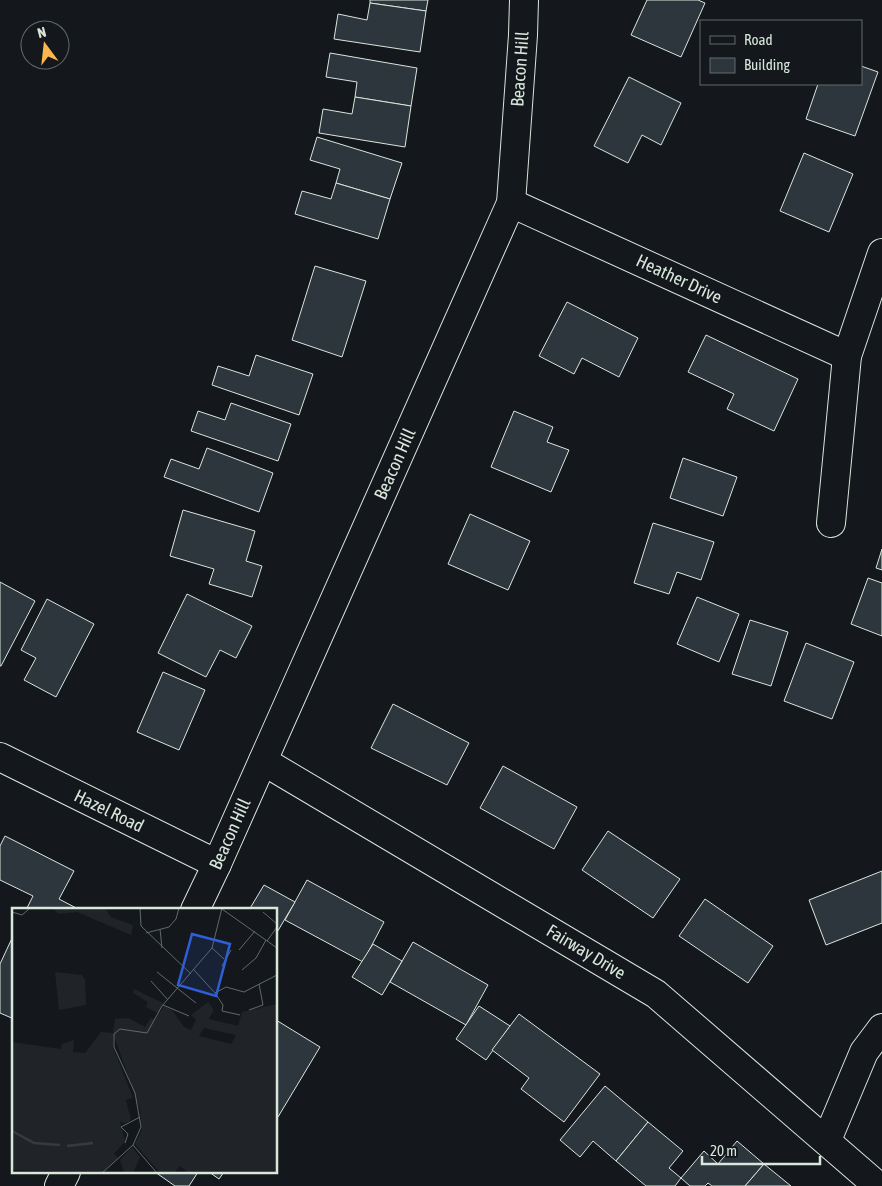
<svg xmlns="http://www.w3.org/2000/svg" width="882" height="1186" font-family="'Asap Condensed',sans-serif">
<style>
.building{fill:#2c363c;stroke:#d8e6dc}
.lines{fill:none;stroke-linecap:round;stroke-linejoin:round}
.minor-casing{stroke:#d8e6dc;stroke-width:30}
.minor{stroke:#14181c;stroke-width:28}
.labels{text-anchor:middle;stroke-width:4;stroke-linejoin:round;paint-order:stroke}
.street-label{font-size:18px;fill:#d8e6dc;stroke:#14181c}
.inset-river{fill:none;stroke:#363b3e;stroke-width:2.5}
.inset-road{fill:none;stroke:#626a69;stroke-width:1}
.view{fill:#305dd8;fill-opacity:0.15;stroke:#305dd8;stroke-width:2.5}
.inset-edge{fill:none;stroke:#d8e6dc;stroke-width:2.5}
</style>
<rect width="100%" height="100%" fill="#14181c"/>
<g class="building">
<path d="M370,0H428L426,11L370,3Z"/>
<path d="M647,0H698L705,3L681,57L631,35Z"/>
<path d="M370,3L426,11L420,52L334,39L338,14L367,20Z"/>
<path d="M330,53L417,68L411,106L355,97L357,82L326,77Z"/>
<path d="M861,66L878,72L855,136L806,119L818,84H861Z"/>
<path d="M629,77L681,103L661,145L642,135L628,163L594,146Z"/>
<path d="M355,97L411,106L405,147L319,133L323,109L352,114Z"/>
<path d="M317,137L402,163L390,199L336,183L340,169L310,160Z"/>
<path d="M804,153L853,174L829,232L780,211Z"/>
<path d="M336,183L390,199L378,239L295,214L302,191L331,199Z"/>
<path d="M315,266L366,281L342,357L292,340Z"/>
<path d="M567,302L638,338L619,377L582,358L574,374L539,356Z"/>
<path d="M706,335L798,379L774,431L727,409L734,394L688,372Z"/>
<path d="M256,355L313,374L299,415L212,385L218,366L249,376Z"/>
<path d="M231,403L291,424L278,461L191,431L198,411L225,420Z"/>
<path d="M514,411L553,427L547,442L569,450L551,492L491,467Z"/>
<path d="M207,448L273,473L259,512L164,477L171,459L199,469Z"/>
<path d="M683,458L737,477L723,516L670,498Z"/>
<path d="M183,510L255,531L246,561L262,566L252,597L209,584L214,569L170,556Z"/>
<path d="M470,514L530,541L508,590L448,564Z"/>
<path d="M653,523L714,542L701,580L677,572L669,594L634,583Z"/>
<path d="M882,549V570L876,568Z"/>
<path d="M868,578L882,583V636L851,624Z"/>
<path d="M0,582L35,601L1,666H0Z"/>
<path d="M187,594L252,626L236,658L220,650L206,677L158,653Z"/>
<path d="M697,597L739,614L719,662L677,644Z"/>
<path d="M47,599L94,624L56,697L24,680L36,658L21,650Z"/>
<path d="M750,620L788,632L771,686L732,674Z"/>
<path d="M806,643L854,662L832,719L784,701Z"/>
<path d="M163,672L205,690L179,750L137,732Z"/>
<path d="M393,704L469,743L447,785L371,748Z"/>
<path d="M503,766L577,807L554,849L480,808Z"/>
<path d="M608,831L680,879L653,918L582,870Z"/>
<path d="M5,836L74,871L59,899L80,910H26L33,896L0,880V846Z"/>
<path d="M882,871V923L826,945L809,900Z"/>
<path d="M307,880L384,922L363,962L285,920Z"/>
<path d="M264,885L295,902L276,934V910H249Z"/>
<path d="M705,899L773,946L748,983L679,936Z"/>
<path d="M14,934V1019L0,1013V964Z"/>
<path d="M413,942L488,985L466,1025L390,982Z"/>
<path d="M373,944L402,961L382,995L352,977Z"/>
<path d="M479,1006L510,1026L486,1060L456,1039Z"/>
<path d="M519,1014L600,1074L564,1122L521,1089L529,1078L492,1050Z"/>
<path d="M276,1020L320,1047L278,1117L276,1116Z"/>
<path d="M605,1086L648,1122L616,1161L593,1141L580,1157L560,1140Z"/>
<path d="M648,1122L683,1151L669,1168L681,1178L675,1186H646L616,1161Z"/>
<path d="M737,1141L764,1164L745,1186H712L708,1183L705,1186H690L681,1178L704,1151L718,1164Z"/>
<path d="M764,1164L791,1186H745Z"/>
<path d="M155,1172H198L189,1186H175Z"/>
<path d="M209,1172H224L219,1179Z"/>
</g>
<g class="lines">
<defs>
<g id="minor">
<path d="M511,203L847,356"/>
<path d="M831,523L847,356L882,253"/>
<path d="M0,757L217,864"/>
<path d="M263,761L656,994L878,1186"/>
<path d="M195,910L217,864L511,203L523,35L524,0"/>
<path d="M827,1140L864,1052L882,1028"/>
<path d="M59,1186L66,1172"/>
</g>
</defs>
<use href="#minor" class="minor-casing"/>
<use href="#minor" class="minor"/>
</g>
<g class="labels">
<g class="street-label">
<text transform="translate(520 69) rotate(-86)" y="6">Beacon Hill</text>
<text transform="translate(679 279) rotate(25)" y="6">Heather Drive</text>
<text transform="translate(395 464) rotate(-66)" y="6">Beacon Hill</text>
<text transform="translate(109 811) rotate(26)" y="6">Hazel Road</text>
<text transform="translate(230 834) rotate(-66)" y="6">Beacon Hill</text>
<text transform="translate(586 952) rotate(31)" y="6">Fairway Drive</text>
</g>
</g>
<g transform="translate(12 908)">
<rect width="265" height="265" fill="#14181c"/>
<path d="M41,0H93L99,9L121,17L119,27L65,4L46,6ZM43,64L70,67L73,72L74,97L47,102ZM122,81L151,95L146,105L134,99L136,94L121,85ZM196,94L202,102L197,111L226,118L230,104L265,96V265H177L168,258L162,265H148L123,236L130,222L128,202L101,125V139L121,190L114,192L119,212L114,215L108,214L113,233L102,246L106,250L89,265L0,262V134L49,141L50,136L62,132L61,144L73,145L89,124L101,125L103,111L116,110L133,119L139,110L143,112L152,98L160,102L172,119L179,122L184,112L179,107ZM192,120L224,127L219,136L187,128ZM120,239L128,249L121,265H112L108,252Z" fill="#202428" fill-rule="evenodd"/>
<path class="inset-river" d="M0,223L22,235L48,237M55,238L81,235"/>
<path class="inset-road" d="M128,0L129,18L179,66M210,1L265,40M0,4L10,7L18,0M251,4L265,16M148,21L150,40M134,25L157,19L164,11L167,0M255,33L265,19M200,40L212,51M227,42L243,23M210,58L219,42M182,62L203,85L211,97L210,103L228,107M230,62L244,50L254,32M145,64L184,95M139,73L156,92M203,85L214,79L232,84L265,67M151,97L177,108M237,102L251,97L247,76M113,235L116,226L109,219L128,209M121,237L145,265M90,265L121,237L129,219L123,185L102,139V126L108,121L135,125L150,98L200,40L210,0"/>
<path class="view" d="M180,26L218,36L204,88L166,77Z"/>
<rect width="265" height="265" class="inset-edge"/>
</g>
<rect x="700" y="20" width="162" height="65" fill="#14181c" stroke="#626a69"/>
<rect x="710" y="36" width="25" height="8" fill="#14181c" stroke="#626a69"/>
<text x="744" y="45" font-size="15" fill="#d8e6dc">Road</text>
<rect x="710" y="58" width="25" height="15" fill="#2c363c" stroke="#626a69"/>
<text x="744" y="70" font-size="15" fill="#d8e6dc">Building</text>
<g transform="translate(45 45) rotate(345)"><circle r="24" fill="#14181c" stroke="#626a69"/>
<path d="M0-4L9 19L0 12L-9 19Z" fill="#ffb74d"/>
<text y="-8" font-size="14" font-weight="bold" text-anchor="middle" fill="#d8e6dc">N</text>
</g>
<path d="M702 1156v8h118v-8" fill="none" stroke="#d8e6dc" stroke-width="2.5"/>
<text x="710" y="1156" font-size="15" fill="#d8e6dc" stroke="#14181c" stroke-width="4" paint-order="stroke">20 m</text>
</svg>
